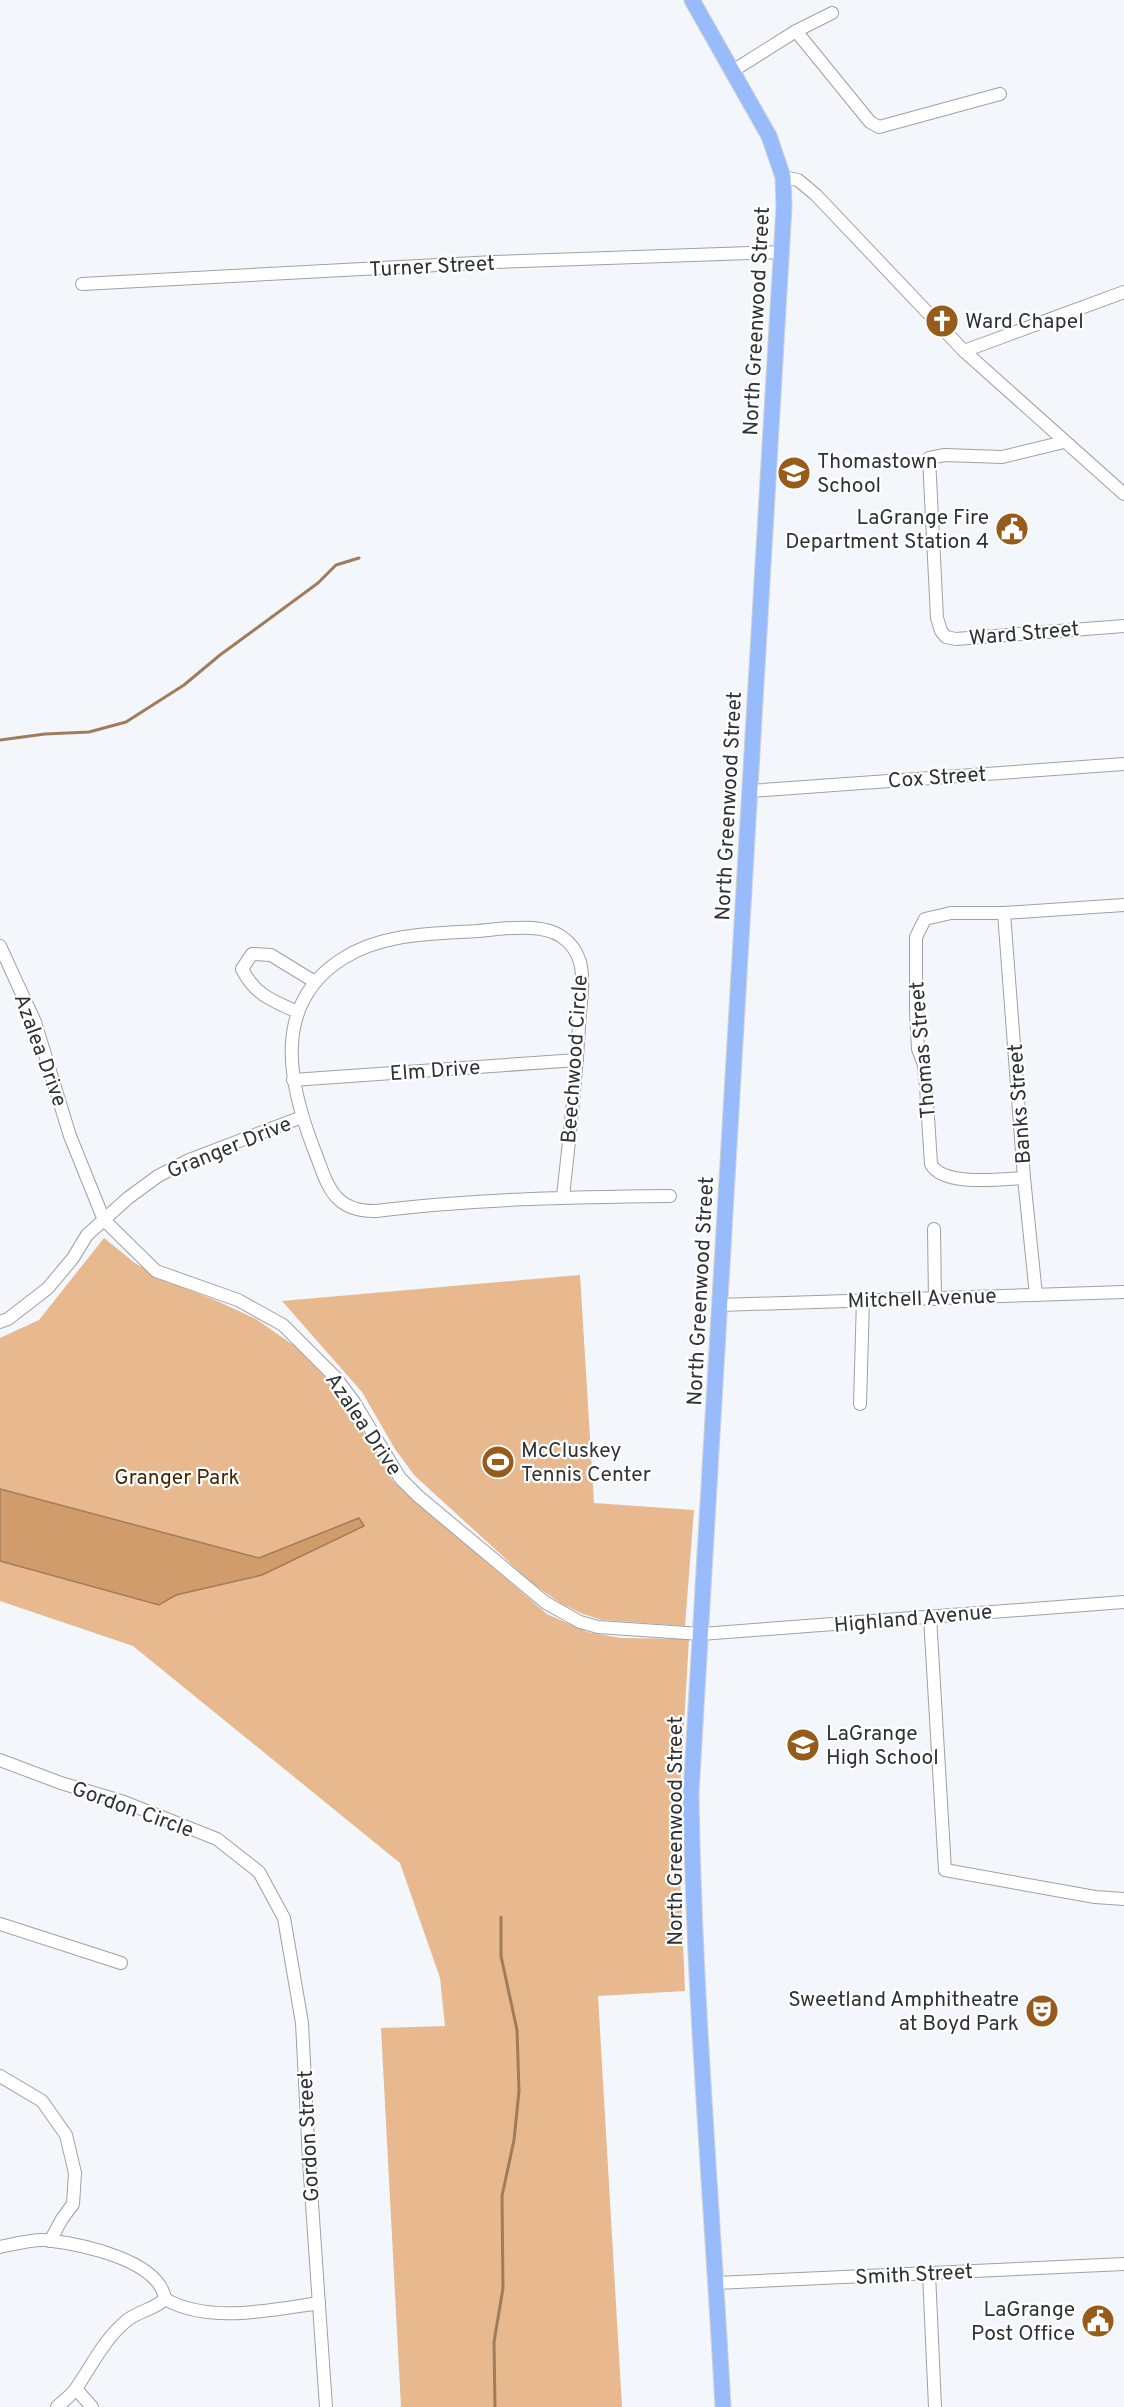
<svg xmlns="http://www.w3.org/2000/svg" width="1124" height="2407" font-family="Overpass,sans-serif">
<style>
.green{fill:#e8b98f}
.water{fill:#d09c6b;stroke:#a07c5a;stroke-width:1.5}
.lines{fill:none;stroke-linecap:round;stroke-linejoin:round}
.stream{stroke:#a07c5a;stroke-width:3}
.minor-casing{stroke:#9ea1a5;stroke-width:14}
.major-casing{stroke:#d1d2d2;stroke-width:17}
.minor{stroke:#fff;stroke-width:12}
.major{stroke:#97bbfb;stroke-width:15}
.labels{text-anchor:middle;stroke-width:4.5;stroke-linejoin:round;paint-order:stroke}
.street-label{font-size:21px;fill:#303133;stroke:#fff}
.poi-label{font-size:21px;fill:#303133;stroke:#fff;text-anchor:start}
.park-label{font-size:21px;fill:#472500;stroke:#fff}
</style>
<rect width="100%" height="100%" fill="#f3f6fb"/>
<g class="green">
<path d="M104,1238L135,1263L161,1279L215,1300L256,1319L296,1347L324,1376L346,1404L393,1481L547,1614L587,1632L621,1638L689,1639L678,1825L685,1991L598,1996L622,2407H401L381,2028L445,2026L440,1978L400,1863L133,1646L0,1601V1338L39,1320Z"/>
<path d="M580,1275L594,1503L694,1510L685,1626L602,1620L583,1614L560,1603L532,1583L414,1475L395,1449L362,1392L282,1301Z"/>
</g>
<path class="water" d="M0,1489L259,1558L359,1518L364,1526L262,1575L176,1595L159,1605L0,1561Z"/>
<g class="lines">
<g class="stream">
<path d="M0,740L45,734L89,732L126,722L184,685L220,655L318,583L336,565L359,558"/>
<path d="M495,2407L494,2342L503,2288L502,2196L514,2140L519,2091L517,2030L501,1956V1917"/>
</g>
<defs>
<g id="minor">
<path d="M796,31L870,122L879,127L1000,94"/>
<path d="M731,72L796,31L832,13"/>
<path d="M783,177L798,180L816,195L964,351L1124,494"/>
<path d="M82,284L494,262L781,252"/>
<path d="M964,351L1124,292"/>
<path d="M1064,442L1002,457L945,455L929,458L937,618L941,631L946,637L956,639L1124,626"/>
<path d="M750,791L1124,764"/>
<path d="M1004,913L1024,1178L1036,1295"/>
<path d="M0,946L35,1022L70,1136L104,1220L156,1271L238,1300L283,1325L336,1378L354,1402L400,1478L418,1496L546,1603L580,1622L598,1627L701,1634L1124,1602"/>
<path d="M298,1012C273,1001 255,995 242,969L252,954L271,955L315,982"/>
<path d="M293,1080L577,1060"/>
<path d="M1024,1178C1001,1179 943,1187 931,1164L926,1086L924,1065L918,1049L916,1011V937L925,919L951,913H1004L1124,905"/>
<path d="M563,1197C569,1140 576,1083 579,1026C580,1005 585,982 580,962C577,952 571,943 562,937C542,922 501,929 478,931C431,934 382,933 342,959C272,1004 288,1081 313,1147C327,1181 330,1212 376,1211C473,1199 572,1197 670,1196"/>
<path d="M934,1229L935,1299"/>
<path d="M720,1305L1124,1292"/>
<path d="M0,1322L8,1319L48,1288L73,1258L87,1235L128,1198L158,1176L189,1160L302,1117"/>
<path d="M860,1404L863,1299"/>
<path d="M930,1617L945,1870L1095,1897L1124,1899"/>
<path d="M0,1760L61,1783L124,1802L217,1839L259,1872L284,1918L302,2023L309,2160L326,2407"/>
<path d="M0,1924L121,1963"/>
<path d="M0,2076L42,2101L66,2135L75,2173L73,2204L62,2219L50,2241"/>
<path d="M0,2247C14,2244 32,2239 46,2240C79,2244 159,2259 165,2299C209,2324 270,2310 319,2303"/>
<path d="M929,2273L935,2407"/>
<path d="M716,2283L1124,2264"/>
<path d="M76,2389L92,2407"/>
<path d="M57,2407C63,2401 72,2395 77,2387C92,2365 104,2340 125,2322C137,2311 154,2310 165,2299"/>
</g>
<path id="major" d="M692,0L769,136L783,177L784,207L691,1793C694,1998 712,2202 723,2407"/>
</defs>
<use href="#minor" class="minor-casing"/>
<use href="#major" class="major-casing"/>
<use href="#minor" class="minor"/>
<use href="#major" class="major"/>
</g>
<defs>
<symbol id="church-disc" viewBox="-11 -11 22 22"><circle r="9.5" fill="#975c1b" stroke="#fff"/><path d="M-1.2-6h2.4v3.5h3.3v2.4h-3.3V6h-2.4V-.1h-3.3v-2.4h3.3Z" fill="#fff"/></symbol>
<symbol id="school-disc" viewBox="-11 -11 22 22"><circle r="9.5" fill="#975c1b" stroke="#fff"/><path d="M0-5L7-2L0 1L-7-2ZM-4 1L0 2.5L4 1V4Q0 6-4 4Z" fill="#fff"/></symbol>
<symbol id="civic-disc" viewBox="-11 -11 22 22"><circle r="9.5" fill="#975c1b" stroke="#fff"/><path d="M-.6-6.5H3V-4.5H.6V-3L4-1V1h2V6H-6V1h2V-1L-.6-3ZM-1.2 2.5V6h2.4V2.5Z" fill="#fff"/></symbol>
<symbol id="stadium-disc" viewBox="-11 -11 22 22"><circle r="9.5" fill="#975c1b" stroke="#fff"/><path d="M0-5a6.5 5 0 1 0 0 10a6.5 5 0 1 0 0-10ZM-3.5-1.8h7v3.6h-7Z" fill="#fff"/></symbol>
<symbol id="theatre-disc" viewBox="-11 -11 22 22"><circle r="9.5" fill="#975c1b" stroke="#fff"/><path d="M-5-5.5Q0-4 5-5.5V0Q5 5 0 6Q-5 5-5 0ZM-3.3-2.5H-1v1.5H-3.3ZM1-2.5H3.3v1.5H1ZM-2.8 1Q0 5.5 2.8 1Z" fill="#fff"/></symbol>
</defs>
<g fill-rule="evenodd">
<use href="#church-disc" x="923" y="302" width="38" height="38"/>
<use href="#school-disc" x="775" y="454" width="38" height="38"/>
<use href="#civic-disc" x="993" y="510" width="38" height="38"/>
<use href="#stadium-disc" x="479" y="1443" width="38" height="38"/>
<use href="#school-disc" x="784" y="1726" width="38" height="38"/>
<use href="#theatre-disc" x="1023" y="1992" width="38" height="38"/>
<use href="#civic-disc" x="1079" y="2302" width="38" height="38"/>
</g>
<g class="labels">
<g class="street-label">
<text transform="translate(432 266) rotate(-3)" y="7">Turner Street</text>
<text transform="translate(756 321) rotate(-87)" y="7">North Greenwood Street</text>
<text transform="translate(1024 633) rotate(-5)" y="7">Ward Street</text>
<text transform="translate(937 777) rotate(-4)" y="7">Cox Street</text>
<text transform="translate(728 806) rotate(-87)" y="7">North Greenwood Street</text>
<text transform="translate(41 1050) rotate(70)" y="7">Azalea Drive</text>
<text transform="translate(922 1050) rotate(-95)" y="7">Thomas Street</text>
<text transform="translate(574 1059) rotate(-86)" y="7">Beechwood Circle</text>
<text transform="translate(435 1070) rotate(-4)" y="7">Elm Drive</text>
<text transform="translate(1019 1104) rotate(-94)" y="7">Banks Street</text>
<text transform="translate(229 1147) rotate(-22)" y="7">Granger Drive</text>
<text transform="translate(700 1291) rotate(-87)" y="7">North Greenwood Street</text>
<text transform="translate(922 1298) rotate(-2)" y="7">Mitchell Avenue</text>
<text transform="translate(364 1424) rotate(56)" y="7">Azalea Drive</text>
<text transform="translate(913 1618) rotate(-5)" y="7">Highland Avenue</text>
<text transform="translate(133 1809) rotate(20)" y="7">Gordon Circle</text>
<text transform="translate(675 1831) rotate(-90)" y="7">North Greenwood Street</text>
<text transform="translate(308 2136) rotate(-93)" y="7">Gordon Street</text>
<text transform="translate(914 2274) rotate(-3)" y="7">Smith Street</text>
</g>
<g class="poi-label">
<text x="965" y="328">Ward Chapel</text>
<text x="817" y="468">Thomastown<tspan x="817" dy="24">School</tspan></text>
<text x="989" y="524" text-anchor="end">LaGrange Fire<tspan x="989" dy="24">Department Station 4</tspan></text>
<text x="521" y="1457">McCluskey<tspan x="521" dy="24">Tennis Center</tspan></text>
<text x="826" y="1740">LaGrange<tspan x="826" dy="24">High School</tspan></text>
<text x="1019" y="2006" text-anchor="end">Sweetland Amphitheatre<tspan x="1019" dy="24">at Boyd Park</tspan></text>
<text x="1075" y="2316" text-anchor="end">LaGrange<tspan x="1075" dy="24">Post Office</tspan></text>
</g>
<g class="park-label">
<text x="177" y="1484">Granger Park</text>
</g>
</g>
</svg>
